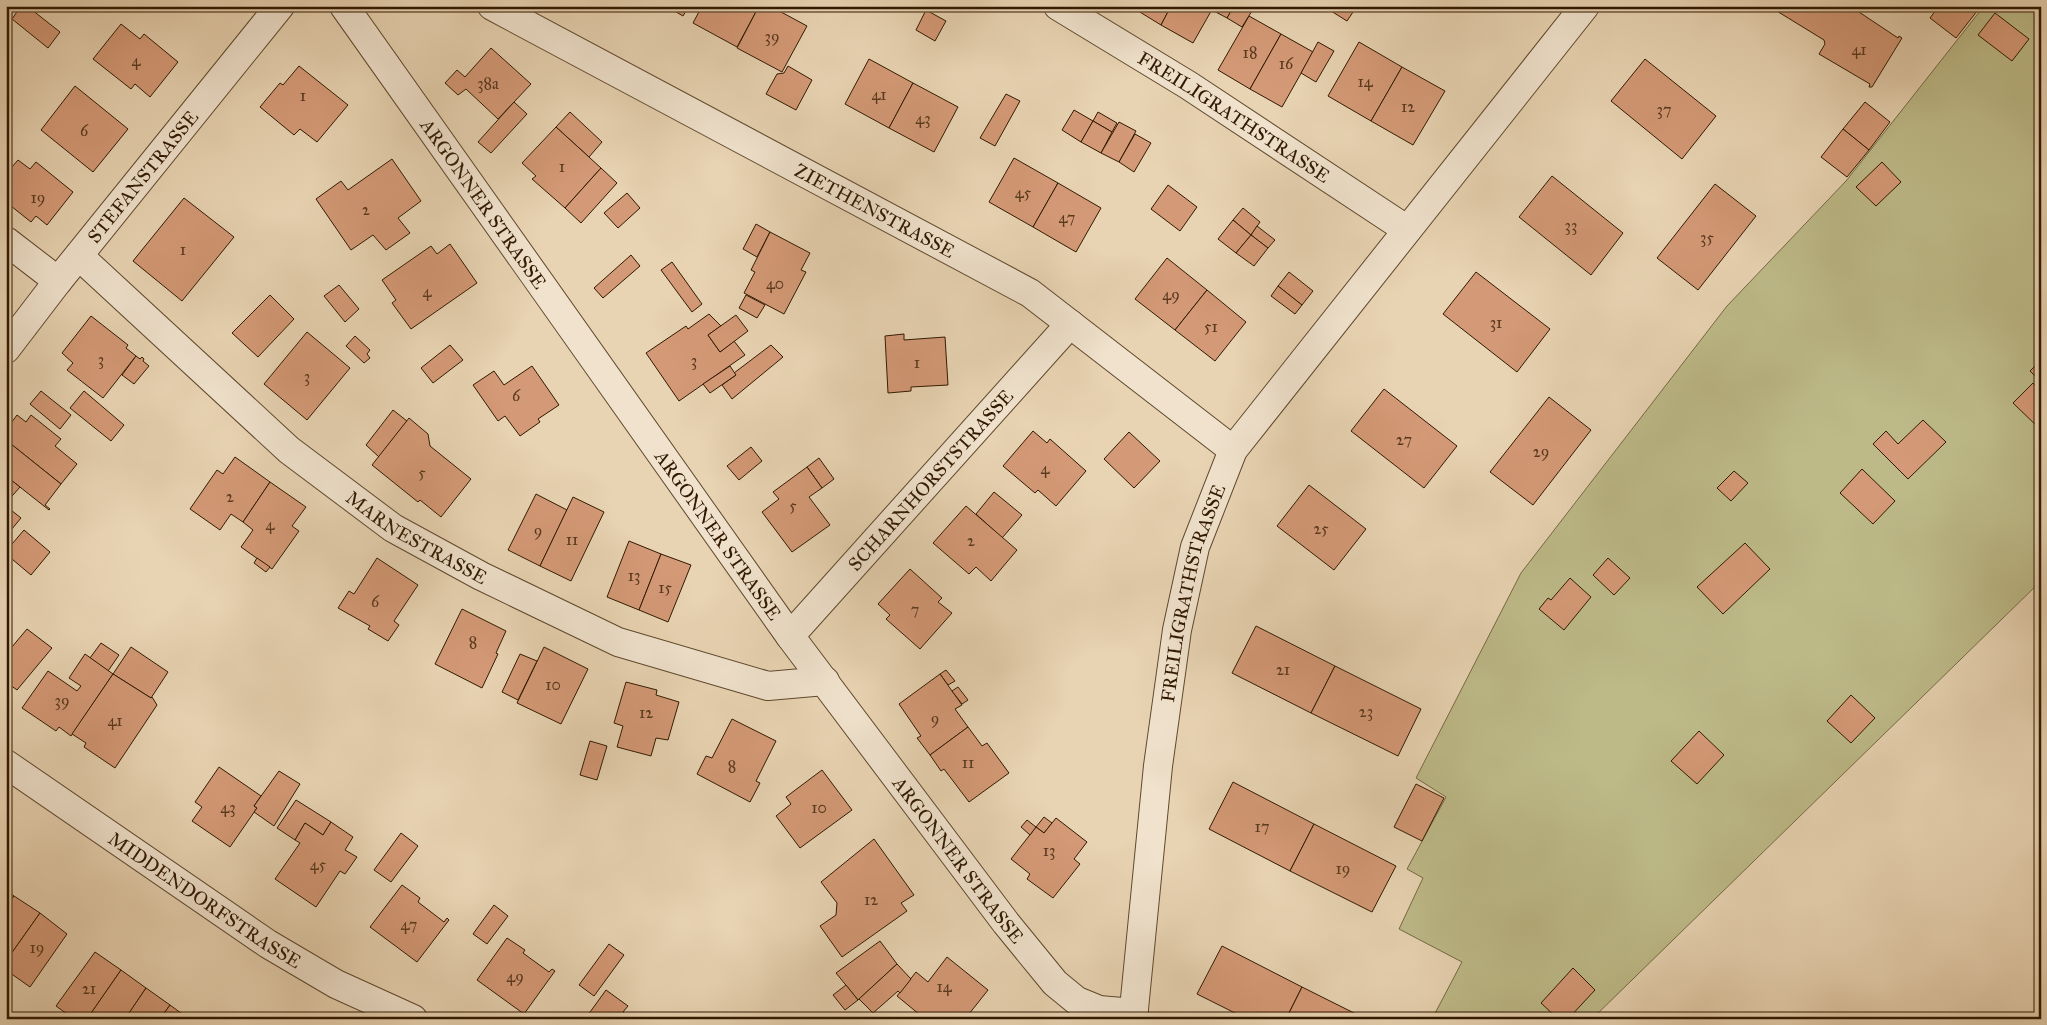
<svg xmlns="http://www.w3.org/2000/svg" width="2047" height="1025" font-family="'IM FELL Great Primer',serif">
<style>
.green{fill:#bdba88;stroke:#766a44}
.building{fill:#d49976;stroke:#301900}
.lines{fill:none;stroke-linecap:round;stroke-linejoin:round}
.minor-casing{stroke:#5e482c;stroke-width:30}
.minor{stroke:#f0e2cd;stroke-width:28}
.labels{text-anchor:middle;stroke-width:4;stroke-linejoin:round;paint-order:stroke}
.number-label{font-size:16px;fill:#59391e}
.street-label{font-size:19px;fill:#301900;stroke:#f0e2cd}
</style>
<rect width="100%" height="100%" fill="#e8d3b2"/>
<filter id="stains"><feTurbulence type="fractalNoise" baseFrequency=".004" numOctaves="4"/><feColorMatrix values="0 0 0 0 .2 0 0 0 0 .09 0 0 0 0 .02 0 0 0 .5 -.17"/></filter>
<radialGradient id="worn" r=".72"><stop offset=".6" stop-color="#630" stop-opacity="0"/><stop offset="1" stop-color="#630" stop-opacity=".3"/></radialGradient>
<path class="green" d="M1984,6H2041V581L1592,1019H1432L1462,962L1399,929L1423,878L1407,869L1446,797L1416,778L1521,573L1727,306L1846,181Z"/>
<g class="building">
<path d="M21,6H27L60,32L48,48L12,19Z"/>
<path d="M666,6H689L683,16Z"/>
<path d="M702,6H759L737,47L693,23Z"/>
<path d="M759,6H770L807,26L782,72L737,48Z"/>
<path d="M1130,6H1171L1161,25Z"/>
<path d="M1171,6H1214L1193,43L1161,25Z"/>
<path d="M1214,6H1234L1227,18L1212,10Z"/>
<path d="M1234,6H1255L1242,27L1227,18Z"/>
<path d="M1335,6H1351L1355,9L1347,21L1331,11Z"/>
<path d="M1769,6H1784L1780,13Z"/>
<path d="M1784,6H1850L1898,38L1899,36L1902,38L1872,87H1869L1870,84L1819,54L1825,44L1824,40L1780,13Z"/>
<path d="M1939,6H1981L1956,38L1930,18Z"/>
<path d="M926,10L946,21L935,41L916,30Z"/>
<path d="M1995,13L2029,39L2012,61L1978,35Z"/>
<path d="M1249,16L1281,34L1250,89L1218,70Z"/>
<path d="M121,24L140,39L144,34L178,62L150,97L135,84L131,89L93,59Z"/>
<path d="M1281,34L1313,52L1282,107L1250,89Z"/>
<path d="M1318,42L1334,51L1316,82L1301,73Z"/>
<path d="M1359,42L1402,67L1371,121L1328,96Z"/>
<path d="M491,48L531,84L498,119L466,89L458,95L445,83L457,70L465,77Z"/>
<path d="M869,59L913,83L889,128L845,104Z"/>
<path d="M1645,59L1716,116L1682,159L1611,101Z"/>
<path d="M299,66L348,105L317,142L300,129L294,135L260,107L280,83L283,85Z"/>
<path d="M788,66L812,80L796,110L766,94L777,74L784,73Z"/>
<path d="M1402,67L1445,91L1413,145L1371,121Z"/>
<path d="M913,83L958,107L934,152L889,128Z"/>
<path d="M75,86L128,129L93,172L41,130Z"/>
<path d="M1006,94L1020,101L995,146L980,138Z"/>
<path d="M514,102L527,114L491,153L478,142Z"/>
<path d="M1865,102L1890,122L1869,150L1843,129Z"/>
<path d="M1074,110L1093,121L1081,142L1062,130Z"/>
<path d="M570,112L602,142L589,157L556,127Z"/>
<path d="M1098,112L1117,123L1112,132L1093,121Z"/>
<path d="M1093,121L1112,132L1101,153L1081,142Z"/>
<path d="M1119,122L1136,131L1119,162L1101,153Z"/>
<path d="M556,127L601,168L565,208L532,179L536,176L522,163Z"/>
<path d="M1843,129L1869,150L1847,177L1821,157Z"/>
<path d="M1135,134L1151,143L1134,172L1119,162Z"/>
<path d="M1014,158L1058,183L1033,227L989,202Z"/>
<path d="M392,159L421,201L398,218L410,233L386,250L373,235L351,250L316,199L341,181L348,190Z"/>
<path d="M18,160L30,169L36,162L73,192L47,225L36,216L31,222L6,202V174Z"/>
<path d="M1882,162L1901,182L1876,206L1856,187Z"/>
<path d="M601,168L617,183L581,223L565,208Z"/>
<path d="M1552,176L1623,233L1591,275L1519,217Z"/>
<path d="M1058,183L1101,208L1076,252L1033,227Z"/>
<path d="M1715,184L1756,216L1698,290L1657,258Z"/>
<path d="M1168,185L1197,207L1180,231L1151,209Z"/>
<path d="M627,193L640,208L618,228L604,213Z"/>
<path d="M184,198L234,237L182,301L133,261Z"/>
<path d="M1243,208L1260,222L1251,235L1233,220Z"/>
<path d="M1233,220L1251,235L1236,253L1218,239Z"/>
<path d="M756,224L770,232L757,257L743,249Z"/>
<path d="M1257,226L1275,240L1268,248L1251,235Z"/>
<path d="M770,232L810,253L801,270L806,272L784,314L744,293L755,272L751,270Z"/>
<path d="M1251,235L1268,248L1254,266L1236,253Z"/>
<path d="M450,244L477,283L411,329L392,303L396,300L382,280L431,246L437,254Z"/>
<path d="M631,255L640,266L603,298L594,288Z"/>
<path d="M1167,258L1207,290L1175,330L1135,299Z"/>
<path d="M672,262L702,304L692,312L661,270Z"/>
<path d="M1289,272L1313,291L1302,305L1278,286Z"/>
<path d="M1476,272L1550,329L1517,372L1443,314Z"/>
<path d="M339,285L359,309L345,322L324,296Z"/>
<path d="M1278,286L1302,305L1295,314L1271,296Z"/>
<path d="M1207,290L1246,322L1215,361L1175,330Z"/>
<path d="M270,295L294,319L258,357L232,333Z"/>
<path d="M746,295L765,305L757,318L739,308Z"/>
<path d="M709,314L721,326L708,335L720,352L734,341L745,355L679,401L646,353L686,326L688,329Z"/>
<path d="M736,315L748,331L720,352L708,335Z"/>
<path d="M91,316L128,345L126,348L136,356L103,398L67,370L73,363L62,353Z"/>
<path d="M307,332L350,368L307,420L264,384Z"/>
<path d="M904,334V340L945,337L948,385L911,387V391L888,393L885,336Z"/>
<path d="M355,336L370,350L367,354L370,358L364,363L346,346Z"/>
<path d="M450,345L463,360L433,383L421,368Z"/>
<path d="M771,345L783,357L732,399L722,385L736,375L734,373Z"/>
<path d="M136,356L140,359L142,357L144,359L143,361L149,366L134,384L122,375Z"/>
<path d="M2041,360V382L2030,371Z"/>
<path d="M532,366L559,405L538,419L540,422L520,436L505,416L498,421L473,385L494,371L504,385Z"/>
<path d="M730,366L736,375L710,393L703,384Z"/>
<path d="M2033,383L2041,391V430L2013,403Z"/>
<path d="M1384,389L1457,446L1424,488L1351,431Z"/>
<path d="M41,391L71,415L60,429L30,404Z"/>
<path d="M84,391L124,425L111,441L70,408Z"/>
<path d="M1549,397L1591,430L1533,505L1490,472Z"/>
<path d="M393,410L407,421L379,457L366,445Z"/>
<path d="M17,415L26,422L31,415L61,439L55,446L77,464L61,484L6,440V430Z"/>
<path d="M409,418L428,434L430,446L471,479L441,517L420,500L418,502L372,465Z"/>
<path d="M1923,420L1946,442L1908,479L1873,444L1886,431L1898,444Z"/>
<path d="M1033,431L1047,443L1050,439L1086,471L1056,506L1038,490L1035,493L1003,466Z"/>
<path d="M1129,432L1160,461L1134,488L1104,459Z"/>
<path d="M6,440L61,484L45,505L50,509L49,510L6,476Z"/>
<path d="M751,447L762,461L739,480L727,466Z"/>
<path d="M235,457L270,482L243,522L231,514L220,530L190,509L217,470L223,474Z"/>
<path d="M819,458L834,479L822,488L807,467Z"/>
<path d="M807,467L822,488L809,497L830,525L792,552L762,512L779,499L773,492Z"/>
<path d="M1862,469L1895,501L1873,524L1840,493Z"/>
<path d="M1734,471L1748,483L1731,501L1717,488Z"/>
<path d="M6,476L20,487L6,503Z"/>
<path d="M270,482L306,507L292,526L299,531L272,569L241,547L253,530L243,522Z"/>
<path d="M1309,485L1366,529L1334,570L1277,526Z"/>
<path d="M994,492L1022,515L1002,538L976,514Z"/>
<path d="M536,494L567,510L540,566L508,550Z"/>
<path d="M573,497L604,512L571,581L540,566Z"/>
<path d="M6,506L21,518L6,536Z"/>
<path d="M966,506L1017,550L991,581L976,567L969,574L933,543Z"/>
<path d="M24,530L50,552L31,575L6,554V551Z"/>
<path d="M629,541L661,554L639,610L607,597Z"/>
<path d="M1745,543L1770,569L1723,614L1697,587Z"/>
<path d="M661,554L691,565L668,622L639,610Z"/>
<path d="M257,558L270,567L266,572L254,563Z"/>
<path d="M377,558L418,585L394,621L399,625L388,641L368,629L370,626L338,608L349,591L354,594Z"/>
<path d="M1608,558L1630,578L1614,595L1593,575Z"/>
<path d="M910,569L942,598L938,602L952,613L920,649L886,619L890,615L878,604Z"/>
<path d="M1570,578L1591,597L1564,630L1539,609L1548,598L1551,600Z"/>
<path d="M462,609L506,631L496,653L498,654L482,688L435,664Z"/>
<path d="M1256,626L1335,666L1311,713L1232,673Z"/>
<path d="M27,629L52,648L17,690L6,682V654Z"/>
<path d="M101,643L119,655L108,671L90,658Z"/>
<path d="M131,647L168,672L151,698L113,674Z"/>
<path d="M544,647L588,669L561,724L517,703Z"/>
<path d="M85,654L113,674L71,736L59,727L56,731L22,708L48,671L77,691L81,686L69,678Z"/>
<path d="M520,654L537,661L518,700L502,692Z"/>
<path d="M1335,666L1421,709L1398,756L1311,713Z"/>
<path d="M946,670L955,681L948,685L940,674Z"/>
<path d="M113,674L151,698L152,697L157,705L115,768L84,747L86,743L72,734Z"/>
<path d="M940,674L962,705L955,709L968,727L930,755L917,738L921,736L899,704Z"/>
<path d="M626,682L657,690L656,695L679,702L668,740L656,738L651,756L617,747L623,726L614,723Z"/>
<path d="M958,687L968,700L962,704L952,691Z"/>
<path d="M1851,695L1875,718L1851,743L1827,721Z"/>
<path d="M732,719L776,741L756,781L760,783L750,802L697,774L706,756L712,758Z"/>
<path d="M968,727L982,746L987,743L1009,773L969,802L944,769L941,771L930,755Z"/>
<path d="M1699,731L1724,755L1697,784L1671,761Z"/>
<path d="M590,741L607,746L597,780L580,775Z"/>
<path d="M219,767L261,796L254,806L257,808L230,847L192,821L202,807L195,802Z"/>
<path d="M822,770L852,810L800,848L776,816L791,804L786,797Z"/>
<path d="M279,771L300,784L274,826L254,812L257,808L254,806Z"/>
<path d="M1233,782L1314,824L1290,871L1209,829Z"/>
<path d="M1416,784L1444,798L1422,841L1394,827Z"/>
<path d="M296,800L331,822L323,835L305,823L295,840L277,828Z"/>
<path d="M1044,817L1052,823L1044,833L1036,827Z"/>
<path d="M1056,818L1087,842L1074,859L1080,864L1053,898L1027,879L1030,874L1011,859L1036,827L1044,833Z"/>
<path d="M1027,820L1036,827L1030,835L1021,827Z"/>
<path d="M331,822L353,837L345,850L357,857L345,874L340,871L316,907L275,879L300,843L295,840L305,823L323,835Z"/>
<path d="M1314,824L1396,866L1372,912L1290,871Z"/>
<path d="M401,833L418,846L391,882L374,870Z"/>
<path d="M874,839L914,895L901,903L907,911L842,957L820,926L836,915L837,903L821,882Z"/>
<path d="M402,885L420,898L418,902L444,922L447,918L449,920L417,962L370,927Z"/>
<path d="M6,890L14,896L6,907Z"/>
<path d="M14,896L40,913L6,961V907Z"/>
<path d="M494,905L508,916L487,944L473,934Z"/>
<path d="M40,913L67,934L30,987L6,970V961Z"/>
<path d="M507,938L525,950L523,953L549,972L552,969L555,971L524,1014L477,980Z"/>
<path d="M880,941L897,964L858,1000L836,973Z"/>
<path d="M609,944L624,955L594,996L579,985Z"/>
<path d="M1222,946L1302,987L1286,1019H1247L1197,994Z"/>
<path d="M95,952L121,970L87,1019H74L56,1006Z"/>
<path d="M947,957L988,990L965,1019H925L897,996L916,972L928,982Z"/>
<path d="M897,964L911,979L900,993L898,991L873,1013L859,999Z"/>
<path d="M1573,968L1595,990L1568,1019H1558L1541,1003Z"/>
<path d="M121,970L146,988L125,1019H87Z"/>
<path d="M846,985L858,1000L845,1010L833,995Z"/>
<path d="M1302,987L1366,1019H1286Z"/>
<path d="M146,988L170,1005L160,1019H125Z"/>
<path d="M606,990L628,1006L623,1012L631,1019H585Z"/>
<path d="M170,1005L189,1019H160Z"/>
</g>
<g class="lines">
<defs>
<g id="minor">
<path id="s1" d="M344,6L790,636L1006,923L1055,983L1077,1001L1099,1010L1134,1013"/>
<path id="s2" d="M492,6L1030,293L1233,450"/>
<path id="s3" d="M1058,6L1188,85L1406,229"/>
<path d="M6,241L58,281"/>
<path id="s4" d="M79,256L289,450L393,528L481,576L618,642L768,686L825,681"/>
<path id="s5" d="M6,349L58,281L280,6"/>
<path id="s6" d="M790,636L1070,324"/>
<path id="s7" d="M6,764L268,944L336,984L413,1019"/>
<path id="s8" d="M1133,1019L1158,766L1177,630L1195,547L1233,450L1585,6"/>
</g>
</defs>
<use href="#minor" class="minor-casing"/>
<use href="#minor" class="minor"/>
</g>
<g class="labels">
<g class="number-label">
<text x="772" y="42">39</text>
<text x="1859" y="55">41</text>
<text x="1250" y="58">18</text>
<text x="136" y="66">4</text>
<text x="1286" y="69">16</text>
<text x="1365" y="87">14</text>
<text x="488" y="89">38a</text>
<text x="879" y="100">41</text>
<text x="303" y="101">1</text>
<text x="1408" y="112">12</text>
<text x="1664" y="115">37</text>
<text x="923" y="124">43</text>
<text x="84" y="136">6</text>
<text x="562" y="172">1</text>
<text x="1023" y="198">45</text>
<text x="38" y="203">19</text>
<text x="366" y="215">2</text>
<text x="1067" y="223">47</text>
<text x="1571" y="231">33</text>
<text x="1707" y="243">35</text>
<text x="183" y="255">1</text>
<text x="775" y="289">40</text>
<text x="427" y="297">4</text>
<text x="1171" y="300">49</text>
<text x="1496" y="328">31</text>
<text x="1211" y="332">51</text>
<text x="101" y="365">3</text>
<text x="694" y="366">3</text>
<text x="917" y="368">1</text>
<text x="307" y="382">3</text>
<text x="516" y="401">6</text>
<text x="1404" y="445">27</text>
<text x="1541" y="457">29</text>
<text x="1045" y="474">4</text>
<text x="422" y="478">5</text>
<text x="230" y="502">2</text>
<text x="793" y="511">5</text>
<text x="270" y="530">4</text>
<text x="1321" y="534">25</text>
<text x="538" y="536">9</text>
<text x="572" y="545">11</text>
<text x="971" y="546">2</text>
<text x="634" y="581">13</text>
<text x="665" y="593">15</text>
<text x="375" y="607">6</text>
<text x="915" y="615">7</text>
<text x="473" y="648">8</text>
<text x="1283" y="675">21</text>
<text x="553" y="690">10</text>
<text x="62" y="706">39</text>
<text x="1366" y="717">23</text>
<text x="646" y="718">12</text>
<text x="935" y="724">9</text>
<text x="115" y="726">41</text>
<text x="968" y="768">11</text>
<text x="732" y="772">8</text>
<text x="228" y="813">43</text>
<text x="819" y="813">10</text>
<text x="1262" y="832">17</text>
<text x="1049" y="856">13</text>
<text x="318" y="870">45</text>
<text x="1343" y="874">19</text>
<text x="871" y="905">12</text>
<text x="409" y="930">47</text>
<text x="37" y="953">19</text>
<text x="515" y="982">49</text>
<text x="944" y="992">14</text>
<text x="89" y="994">21</text>
</g>
<g class="street-label">
<text dy="7" stroke="none"><textPath href="#s3" startOffset="208">FREILIGRATHSTRASSE</textPath></text>
<text dy="7" stroke="none"><textPath href="#s5" startOffset="220">STEFANSTRASSE</textPath></text>
<text dy="7" stroke="none"><textPath href="#s1" startOffset="242">ARGONNER STRASSE</textPath></text>
<text dy="7" stroke="none"><textPath href="#s2" startOffset="434">ZIETHENSTRASSE</textPath></text>
<text dy="7" stroke="none"><textPath href="#s6" startOffset="210">SCHARNHORSTSTRASSE</textPath></text>
<text dy="7" stroke="none"><textPath href="#s1" startOffset="648">ARGONNER STRASSE</textPath></text>
<text dy="7" stroke="none"><textPath href="#s4" startOffset="441">MARNESTRASSE</textPath></text>
<text dy="7" stroke="none"><textPath href="#s8" startOffset="431">FREILIGRATHSTRASSE</textPath></text>
<text dy="7" stroke="none"><textPath href="#s1" startOffset="1052">ARGONNER STRASSE</textPath></text>
<text dy="7" stroke="none"><textPath href="#s7" startOffset="241">MIDDENDORFSTRASSE</textPath></text>
</g>
</g>
<rect width="2047" height="1025" fill="none" stroke="#e8d3b2" stroke-width="25"/>
<rect x="8" y="8" width="2032" height="1010" fill="none" stroke="#301900" stroke-width="2.5"/>
<rect x="12" y="12" width="2022" height="1000" fill="none" stroke="#301900"/>
<rect width="100%" height="100%" filter="url(#stains)"/>
<rect width="100%" height="100%" fill="url(#worn)"/>
</svg>
